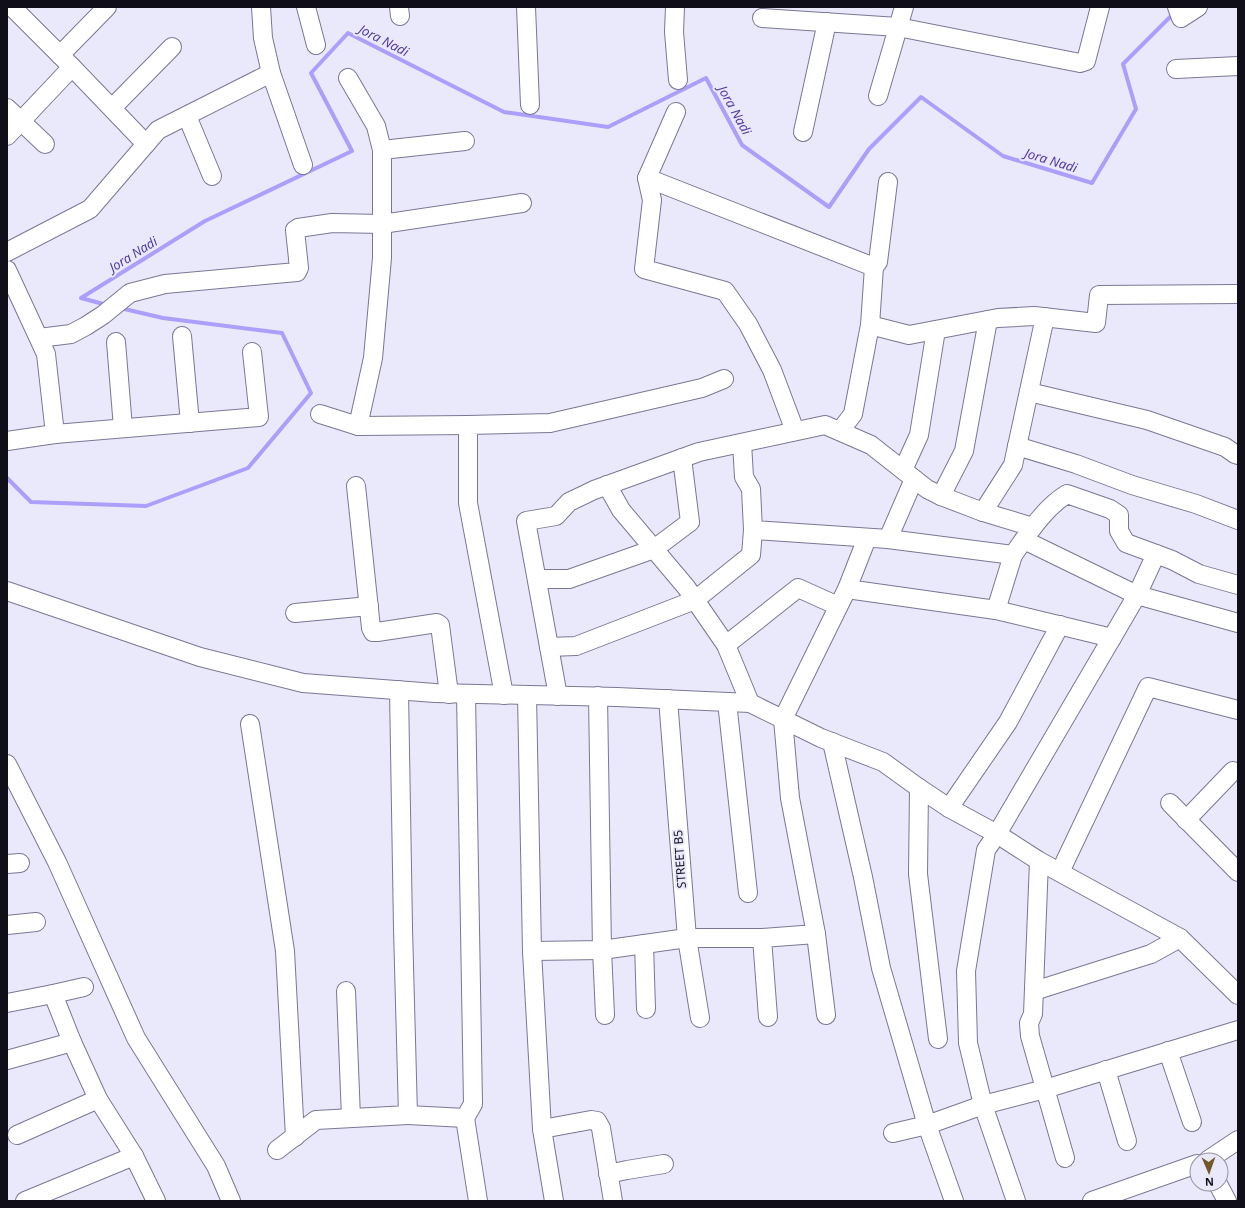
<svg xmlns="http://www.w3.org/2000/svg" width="1245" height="1208" font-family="'Noto Sans',sans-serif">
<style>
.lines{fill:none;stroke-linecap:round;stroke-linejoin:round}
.stream{stroke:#ac9efa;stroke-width:4}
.minor-casing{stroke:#7a7793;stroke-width:20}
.minor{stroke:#fff;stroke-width:18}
.labels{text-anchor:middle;stroke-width:4;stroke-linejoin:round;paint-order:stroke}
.street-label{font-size:12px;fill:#100f19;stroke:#eae9fc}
.water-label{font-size:13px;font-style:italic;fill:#543aa2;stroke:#eae9fc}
</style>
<rect width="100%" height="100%" fill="#eae9fc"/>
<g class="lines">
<g class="stream">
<path d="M107,305L81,298L205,221L352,151L311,73L348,33L504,112L608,127L706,78L742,145L829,207L869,149L921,97L1003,156L1092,183L1136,109L1123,64L1174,13"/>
<path d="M7,478L31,502L146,506L248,468L311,393L282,333L163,318L120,308"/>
</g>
<defs>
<g id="minor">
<path d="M12,7L72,67L146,144"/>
<path d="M261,7L263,38L271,73L303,165"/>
<path d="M306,7L316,45"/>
<path d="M399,7L400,16"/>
<path d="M526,7L530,105"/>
<path d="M675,7L674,32L678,80"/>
<path d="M1177,7L1181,18L1198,7"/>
<path d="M762,18L898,27L1080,63L1086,61L1100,7"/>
<path d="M60,55L107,7"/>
<path d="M1176,69L1238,66"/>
<path d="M348,78L376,126L382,150V258L373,358L358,426"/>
<path d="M878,96L904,7"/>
<path d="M7,108L45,144"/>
<path d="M112,108L172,47"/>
<path d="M676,112L647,178L874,267"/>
<path d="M187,116L212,176"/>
<path d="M803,132L827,22"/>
<path d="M7,136L72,67"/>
<path d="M382,150L465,141"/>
<path d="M647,178L652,200L644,269L725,291L748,324L772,370L795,431"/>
<path d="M7,252L90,209L158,130L271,73"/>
<path d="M7,270L46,354L55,434"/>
<path d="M870,325L909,335L998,318L1034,316L1096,323L1099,295L1238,294"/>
<path d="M182,336L190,423"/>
<path d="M39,338L71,334L86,326L103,315L130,293L165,284L297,272L299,268L295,230L298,228L332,223L382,224L522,203"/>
<path d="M116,342L123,428"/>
<path d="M1029,392L1147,420L1225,447L1235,454L1238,455"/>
<path d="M320,414L358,426L468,425"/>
<path d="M840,431L853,414L870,325L874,267L878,262L888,182"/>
<path d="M7,441L55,434L259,417L252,352"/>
<path d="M742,443L744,477L751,489L753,530L888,539L914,479"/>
<path d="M1017,446L1076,464L1132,485L1196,504L1238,520"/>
<path d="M903,470L919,435L936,330"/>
<path d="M607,485L621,510L686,587L726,645L750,703"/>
<path d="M356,486L371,628L373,632H377L437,623L440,625L449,694"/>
<path d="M941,496L964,451L988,320"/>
<path d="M983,512L1013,465L1045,317"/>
<path d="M867,538L847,589L996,610L1013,555"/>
<path d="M888,539L1013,555C1028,534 1044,508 1067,494L1110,509L1119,515V531L1126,543L1172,560L1199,574L1238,585"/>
<path d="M1024,540L1137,595L1238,623"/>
<path d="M537,579H569L654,549L690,522L682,458"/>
<path d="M7,591L200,657L303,683L435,693L617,697L750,703L821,738L883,762L919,788L949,808L997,834L1039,861L1180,938L1238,995"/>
<path d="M996,610L1112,638"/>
<path d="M295,613L369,606"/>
<path d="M726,645L798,588L838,606"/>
<path d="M549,647L576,646L695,600L751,555L753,530"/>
<path d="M466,694L473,1104L465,1118L478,1201"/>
<path d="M504,695L468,503V425L550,423L702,388L724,379"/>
<path d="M527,695L532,951L542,1129L554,1201"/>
<path d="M558,696L526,521L556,516L569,502L594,490L699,452L825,425L871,445L927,489L941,496L983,512L1033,527"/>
<path d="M598,696L602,950L605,1015"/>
<path d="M668,699L687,938L700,1018"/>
<path d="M727,702L748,893"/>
<path d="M250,724L285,951L295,1137"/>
<path d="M832,742L863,877L881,968L927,1125L954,1201"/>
<path d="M7,764L57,862L136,1038L216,1166L231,1201"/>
<path d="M919,788L918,874L938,1039"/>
<path d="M1170,803L1238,872"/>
<path d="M949,808L1008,722L1060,625"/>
<path d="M1186,820L1233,771"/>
<path d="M1039,861L1033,1014L1029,1023L1030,1036L1065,1158"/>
<path d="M7,864L20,863"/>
<path d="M1060,872L1148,687L1238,710"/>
<path d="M7,925L36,922"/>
<path d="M816,934L826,1015"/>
<path d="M644,944L646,1009"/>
<path d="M532,951L602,950L687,938H762"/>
<path d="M346,991L351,1118"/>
<path d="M1034,991L1151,954L1180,938"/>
<path d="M53,994L72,1042L98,1099L134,1156L156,1201"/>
<path d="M7,1003L53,994L84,987"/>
<path d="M768,1017L762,938L816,934L790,798L783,719L847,589"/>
<path d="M1168,1051L1192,1122"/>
<path d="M7,1060L72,1042"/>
<path d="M1106,1070L1127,1141"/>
<path d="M408,1115L465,1118"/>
<path d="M542,1129L591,1120L597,1121L601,1128L613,1201"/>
<path d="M893,1133L927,1125L983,1105L1045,1089L1238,1030"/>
<path d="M17,1135L98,1099"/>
<path d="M277,1150L316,1120L408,1115L403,928L399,690"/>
<path d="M1208,1160L1238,1140"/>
<path d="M608,1174L627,1170L664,1164"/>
<path d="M1218,1184L1227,1201"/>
<path d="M25,1201L134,1156"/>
<path d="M1016,1201L983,1105L968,1043L966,971L986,850L997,834L1137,595L1156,554"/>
<path d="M1092,1201L1197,1164"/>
</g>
</defs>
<use href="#minor" class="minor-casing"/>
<use href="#minor" class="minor"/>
</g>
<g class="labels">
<g class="street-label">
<text transform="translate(680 859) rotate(-94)" y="4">STREET B5</text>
</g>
<g class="water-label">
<text transform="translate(384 40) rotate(27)" y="5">Jora Nadi</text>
<text transform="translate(735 110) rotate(61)" y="5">Jora Nadi</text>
<text transform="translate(1051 160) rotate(17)" y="5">Jora Nadi</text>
<text transform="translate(133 254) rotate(-32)" y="5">Jora Nadi</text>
</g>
</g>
<rect width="1245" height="1208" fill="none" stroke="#100f19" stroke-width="16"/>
<g transform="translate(1209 1172) rotate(178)"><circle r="19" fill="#eae9fc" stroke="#9392a1"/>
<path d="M0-3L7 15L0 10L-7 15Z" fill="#73582a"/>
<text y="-6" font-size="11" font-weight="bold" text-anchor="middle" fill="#100f19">N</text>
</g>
</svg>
